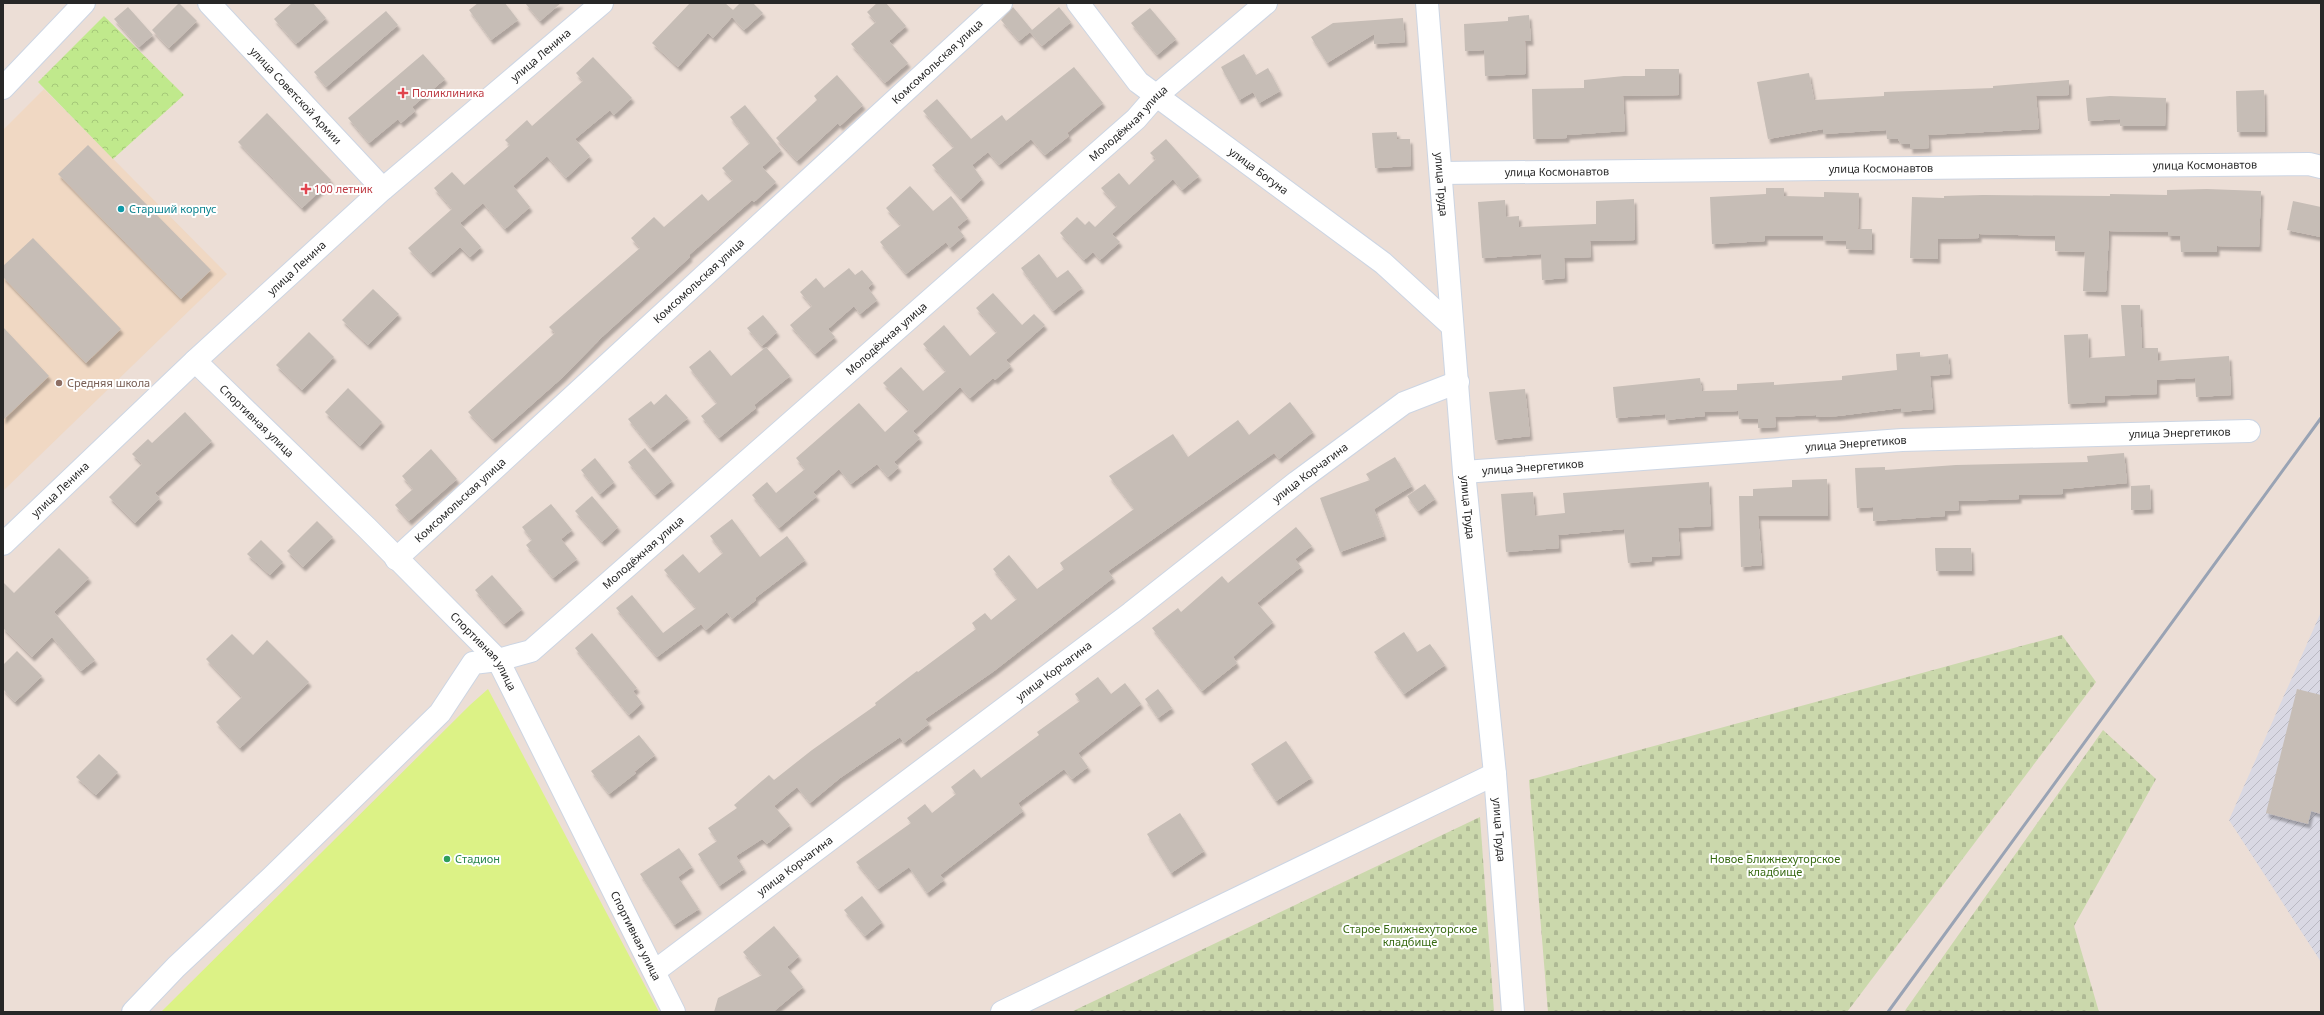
<svg xmlns="http://www.w3.org/2000/svg" width="2324" height="1015" font-family="'Noto Sans',sans-serif">
<style>
.industrial{fill:url(#industrial-furrows)}
.education{fill:#f0d8c3}
.cemetery{fill:url(#cemetery-stones)}
.park{fill:url(#park-crowns)}
.pitch{fill:#dcf286}
.building{fill:#c6bdb6;filter:url(#shadow)}
.lines{fill:none;stroke-linecap:round;stroke-linejoin:round}
.minor-casing{stroke:#ccd5e3;stroke-width:24}
.tertiary-casing{stroke:#ccd5e3;stroke-width:24}
.minor{stroke:#fff;stroke-width:22}
.tertiary{stroke:#fff;stroke-width:22}
.rail{stroke:#99a3b4;stroke-width:3}
.health-dot{fill:#e0444e;stroke:#fff;stroke-width:1.5}
.culture-dot{fill:#0f9aa8;stroke:#fff;stroke-width:1.5}
.education-dot{fill:#8d6e63;stroke:#fff;stroke-width:1.5}
.leisure-dot{fill:#2e9e5b;stroke:#fff;stroke-width:1.5}
.labels{text-anchor:middle;stroke-width:4;stroke-linejoin:round;paint-order:stroke}
.street-label{font-size:11px;fill:#272727;stroke:#fff}
.health-label{font-size:11px;fill:#be3a42;stroke:#fff;text-anchor:start}
.culture-label{font-size:11px;fill:#0d838f;stroke:#fff;text-anchor:start}
.education-label{font-size:11px;fill:#785e54;stroke:#fff;text-anchor:start}
.leisure-label{font-size:11px;fill:#27864d;stroke:#fff;text-anchor:start}
.park-label{font-size:11px;fill:#376a12;stroke:#fff}
</style>
<defs>
<pattern id="industrial-furrows" width="10" height="10" patternUnits="userSpaceOnUse"><rect width="10" height="10" fill="#d9d8e3"/><path d="M-1 1l2-2M0 10L10 0M9 11l2-2" fill="none" stroke="#bab9c3"/></pattern>
<pattern id="cemetery-stones" width="16" height="16" patternUnits="userSpaceOnUse"><rect width="16" height="16" fill="#cbd8ac"/><path d="M2 7V4a2 2 0 0 1 4 0v3zM10 15v-3a2 2 0 0 1 4 0v3z" fill="#aeb994"/></pattern>
<pattern id="park-crowns" width="20" height="18" patternUnits="userSpaceOnUse"><rect width="20" height="18" fill="#c0e98c"/><path d="M2 6a3 3 0 1 1 6 0M12 15a3 3 0 1 1 6 0" fill="none" stroke="#a5c879"/></pattern>
<filter id="shadow"><feDropShadow dx="2.5" dy="4.5" stdDeviation="1" flood-color="#0004"/></filter>
</defs>
<rect width="100%" height="100%" fill="#ecded6"/>
<path class="industrial" d="M2321,612V962L2229,820Z"/>
<path class="education" d="M44,89L227,274L3,491V130Z"/>
<g class="cemetery">
<path d="M2062,635L2096,682L1847,1012H1548L1529,780Z"/>
<path d="M2103,730L2156,779L2074,926L2099,1012H1904Z"/>
<path d="M1480,817L1494,1012H1071Z"/>
</g>
<path class="park" d="M104,16L184,95L113,159L38,82Z"/>
<path class="pitch" d="M488,689L659,1012H161L470,705Z"/>
<g class="building">
<path d="M179,3L197,21L169,48L152,30Z"/>
<path d="M292,3H313L326,18L296,44L274,19Z"/>
<path d="M478,3H505L518,20L491,40L469,10Z"/>
<path d="M525,3H561L540,21Z"/>
<path d="M690,3H725L733,10L740,3H753L763,13L744,30L732,17L713,38L708,33L678,67L652,43Z"/>
<path d="M877,3H886L906,26L889,41L908,63L885,83L851,44L876,22L867,12Z"/>
<path d="M128,7L153,35L139,47L114,19Z"/>
<path d="M1013,7L1032,30L1059,7L1071,22L1042,46L1030,32L1019,41L1001,20Z"/>
<path d="M1150,8L1176,39L1157,55L1131,23Z"/>
<path d="M386,11L398,25L326,87L314,72Z"/>
<path d="M1529,15L1531,41H1525L1526,74L1485,76L1484,50L1465,51L1464,24L1508,21V17Z"/>
<path d="M1403,18L1405,42L1374,44V34L1327,63L1311,37L1333,23Z"/>
<path d="M423,54L445,79L412,107L415,111L401,123L398,119L369,143L348,118Z"/>
<path d="M1244,54L1256,75L1268,68L1280,91L1259,103L1253,92L1239,100L1221,67Z"/>
<path d="M593,57L632,98L614,115L610,110L575,139L590,156L566,178L547,156L513,186L530,207L505,229L483,203L460,223L481,247L470,257L460,247L431,273L408,248L452,209L434,188L452,172L464,185L510,145L505,140L527,120L532,126L583,81L576,73Z"/>
<path d="M1074,67L1103,103L1067,133L1069,136L1045,155L1031,139L999,165L988,152L972,165L982,179L961,199L932,165L954,147L923,111L937,99L971,139L1002,115L1006,121Z"/>
<path d="M1645,69H1679V95L1623,96L1625,131L1567,135V138L1533,139L1532,89L1584,88V80L1624,76H1645Z"/>
<path d="M1809,73L1814,100L1884,96V92L1993,88V86L2069,80V95L2036,96L2039,129L1928,135L1929,148L1910,149V144H1901L1898,139H1887L1886,130L1823,134V129L1768,139L1757,82Z"/>
<path d="M837,75L863,105L840,126L838,123L797,161L776,138L817,100L814,96Z"/>
<path d="M2264,90L2265,132H2237L2236,91Z"/>
<path d="M2110,96L2166,98L2165,126H2120V119L2088,121L2086,98Z"/>
<path d="M745,105L781,150L762,167L776,182L754,202L752,200L689,255L690,257L602,337L563,377L493,439L468,412L555,333L549,327L640,248L631,238L654,217L664,227L702,194L708,201L733,180L722,168L750,143L730,117Z"/>
<path d="M267,113L331,180L302,208L238,142Z"/>
<path d="M1397,132V139H1410L1411,166L1375,168L1372,133Z"/>
<path d="M1166,139L1199,176L1182,190L1173,179L1112,234L1120,242L1100,260L1093,252L1084,260L1060,233L1077,217L1085,225L1089,221L1095,227L1117,206L1101,188L1119,173L1129,185L1156,159L1150,153Z"/>
<path d="M88,145L211,270L181,299L58,174Z"/>
<path d="M910,186L933,211L951,196L968,218L957,227L964,236L950,248L946,242L906,274L880,242L901,225L886,208Z"/>
<path d="M1766,188H1784V196L1824,197V192L1859,193L1858,229H1872V250L1846,249V241L1823,240V236H1765V241L1712,244L1710,197L1766,194Z"/>
<path d="M2207,189L2261,191L2259,247L2217,246V252H2181L2180,236H2168V232L2109,231L2106,292L2083,291L2085,252L2055,251V236L1979,234V238L1938,239V259L1910,258L1912,197L1944,198V196L1983,195L2110,196V194L2167,195V190Z"/>
<path d="M1634,199L1635,240L1590,241L1591,257L1564,258L1565,278L1542,280L1541,254L1482,258L1478,202L1505,200L1506,217L1519,216V227L1596,224V201Z"/>
<path d="M2293,201L2321,207V237L2287,230Z"/>
<path d="M33,238L121,329L86,363L3,277V266Z"/>
<path d="M1039,254L1057,278L1068,270L1082,288L1053,311L1021,268Z"/>
<path d="M849,268L855,275L862,270L873,283L868,288L877,300L860,314L854,306L828,329L835,337L815,354L790,325L812,306L800,292L816,278L824,288Z"/>
<path d="M373,289L399,314L368,345L342,320Z"/>
<path d="M993,293L1022,325L1034,314L1045,325L1006,360L1011,366L995,380L993,378L970,398L960,387L913,431L920,438L894,462L899,467L888,477L877,464L851,484L839,469L813,492L817,496L779,528L752,495L767,482L776,493L805,469L796,458L859,403L885,432L909,410L883,383L901,367L923,391L946,371L923,344L944,325L970,356L997,332L976,308Z"/>
<path d="M2121,305H2140L2142,348H2158V361L2229,356L2231,395L2196,397L2195,378L2157,380V394L2105,396V402L2068,404L2064,335L2088,334L2089,358L2125,356Z"/>
<path d="M763,315L777,332L762,346L747,328Z"/>
<path d="M3,327L49,376L3,420Z"/>
<path d="M309,332L334,357L302,390L276,365Z"/>
<path d="M766,347L790,376L754,405L756,408L719,438L701,416L717,403L689,367L710,350L731,376Z"/>
<path d="M1920,352V357L1948,354L1950,374L1930,376L1933,409L1901,412V408L1838,416L1816,417V415L1775,417L1776,427L1758,428V419H1739L1738,411L1704,412L1705,416L1666,420L1665,414L1616,418L1613,387L1700,378L1702,391L1737,390V384L1774,382V385L1842,380V376L1897,370L1896,354Z"/>
<path d="M348,388L382,422L360,446L325,412Z"/>
<path d="M1525,389L1530,436L1495,440L1489,392Z"/>
<path d="M666,394L688,418L651,448L628,419L651,401L654,405Z"/>
<path d="M1290,402L1313,432L1279,459L1274,453L1108,571L1113,578L994,671L925,719L929,724L904,743L900,737L840,778L810,803L797,787L774,806L790,825L767,844L762,839L736,856L744,869L719,886L698,854L717,841L708,828L737,808L734,805L769,775L774,780L812,750L876,705L875,703L917,671L918,672L976,629L972,623L985,613L991,620L1017,599L993,569L1009,555L1037,589L1064,569L1060,563L1134,509L1109,476L1173,434L1188,457L1238,420L1249,435Z"/>
<path d="M185,412L212,441L155,493L160,498L135,523L109,497L142,464L132,454L148,439L152,443Z"/>
<path d="M645,448L672,481L655,495L628,462Z"/>
<path d="M431,449L457,479L409,521L395,505L413,489L402,476Z"/>
<path d="M2124,453L2127,483L2063,489V494L2019,495V499L1958,501L1959,510L1945,511V516L1873,521V507L1857,508L1855,468L1885,467V470L1956,465L2088,462L2087,456Z"/>
<path d="M1395,457L1412,486L1374,509L1384,536L1340,552L1320,498L1370,480L1366,474Z"/>
<path d="M595,458L614,482L600,494L581,470Z"/>
<path d="M1827,479L1828,516H1758L1762,565L1741,567L1739,496H1753V489L1792,487V480Z"/>
<path d="M1709,482L1711,526L1678,528L1680,555L1652,557V561L1628,563L1624,529L1558,535L1559,548L1506,552L1501,494L1533,492L1535,516L1565,513L1563,493Z"/>
<path d="M1425,484L1435,499L1418,511L1407,496Z"/>
<path d="M2150,485L2151,509L2131,510V486Z"/>
<path d="M592,496L618,527L602,542L575,511Z"/>
<path d="M551,504L572,530L561,539L577,559L553,578L526,545L532,540L522,527Z"/>
<path d="M732,519L760,557L787,536L805,560L755,598L756,600L732,619L727,612L706,630L701,624L657,657L616,608L632,595L663,633L696,608L664,570L683,554L699,573L723,553L710,536Z"/>
<path d="M317,521L333,537L303,567L287,551Z"/>
<path d="M1296,527L1312,546L1295,559L1301,567L1257,603L1273,622L1233,657L1237,663L1202,691L1152,628L1178,608L1181,612L1222,576L1228,583Z"/>
<path d="M261,540L283,562L270,575L247,554Z"/>
<path d="M59,548L89,578L54,612L95,660L81,671L52,637L32,657L3,628V582L14,593Z"/>
<path d="M1935,548H1971L1972,571H1936Z"/>
<path d="M492,575L522,609L504,624L475,590Z"/>
<path d="M1404,632L1417,652L1430,644L1445,665L1404,694L1374,652Z"/>
<path d="M592,633L637,688L633,691L642,703L629,715L575,648Z"/>
<path d="M232,634L253,655L267,640L309,682L240,748L216,722L242,697L206,659Z"/>
<path d="M17,651L42,676L15,702L3,689V665Z"/>
<path d="M1098,677L1111,694L1125,683L1141,704L1078,753L1088,767L1072,779L1064,769L1018,803L1023,811L940,875L944,880L927,893L909,867L878,889L856,862L911,823L907,818L925,804L932,813L956,794L951,787L974,769L981,778L1039,735L1037,732L1080,701L1075,694Z"/>
<path d="M1158,689L1172,708L1158,718L1145,699Z"/>
<path d="M2297,689L2321,695V814L2311,811L2308,824L2266,813Z"/>
<path d="M639,735L655,755L634,772L636,773L609,794L591,771Z"/>
<path d="M1286,741L1311,778L1276,801L1251,764Z"/>
<path d="M99,754L118,772L96,795L76,777Z"/>
<path d="M1180,813L1204,851L1171,873L1147,834Z"/>
<path d="M679,848L692,867L678,877L699,909L674,925L640,874Z"/>
<path d="M862,896L882,922L865,936L844,910Z"/>
<path d="M774,926L799,956L787,967L803,987L773,1012H714L718,998L762,975L743,952Z"/>
</g>
<g class="lines">
<defs>
<g id="minor">
<path id="s1" d="M209,3L383,189"/>
<path id="s2" d="M1078,3L1138,82L1383,263L1452,326"/>
<path id="s3" d="M1441,173L2309,164L2321,167"/>
<path id="s4" d="M195,361L367,528L498,660L674,1012"/>
<path id="s5" d="M1464,472L1902,440L2249,431"/>
<path id="s6" d="M3,544L195,361L383,189L602,3"/>
<path id="s7" d="M396,559L1001,3"/>
<path id="s8" d="M655,971L1131,613L1297,482L1404,403L1458,382"/>
<path id="s9" d="M133,1012L176,967L272,877L440,713L473,663L498,660L531,651L1136,119L1156,96L1266,3"/>
<path d="M1002,1012L1495,774"/>
</g>
<g id="tertiary">
<path id="s10" d="M1427,3L1464,472L1495,774L1513,1012"/>
<path d="M3,88L84,3"/>
</g>
</defs>
<use href="#minor" class="minor-casing"/>
<use href="#tertiary" class="tertiary-casing"/>
<use href="#minor" class="minor"/>
<use href="#tertiary" class="tertiary"/>
<path class="rail" d="M1888,1012L2321,418"/>
</g>
<g class="health-dot">
<path d="M401 87h4v4h4v4h-4v4h-4v-4h-4v-4h4z"/>
<path d="M304 183h4v4h4v4h-4v4h-4v-4h-4v-4h4z"/>
</g>
<circle class="culture-dot" cx="121" cy="209" r="4"/>
<circle class="education-dot" cx="59" cy="383" r="4"/>
<circle class="leisure-dot" cx="447" cy="859" r="4"/>
<g class="labels">
<g class="street-label">
<text dy="4" stroke="none"><textPath href="#s6" startOffset="727">улица Ленина</textPath></text>
<text dy="4" stroke="none"><textPath href="#s7" startOffset="735">Комсомольская улица</textPath></text>
<text dy="4" stroke="none"><textPath href="#s1" startOffset="127">улица Советской Армии</textPath></text>
<text dy="4" stroke="none"><textPath href="#s9" startOffset="1345">Молодёжная улица</textPath></text>
<text dy="4" stroke="none"><textPath href="#s3" startOffset="764">улица Космонавтов</textPath></text>
<text dy="4" stroke="none"><textPath href="#s3" startOffset="440">улица Космонавтов</textPath></text>
<text dy="4" stroke="none"><textPath href="#s2" startOffset="249">улица Богуна</textPath></text>
<text dy="4" stroke="none"><textPath href="#s3" startOffset="116">улица Космонавтов</textPath></text>
<text dy="4" stroke="none"><textPath href="#s10" startOffset="182">улица Труда</textPath></text>
<text dy="4" stroke="none"><textPath href="#s6" startOffset="403">улица Ленина</textPath></text>
<text dy="4" stroke="none"><textPath href="#s7" startOffset="411">Комсомольская улица</textPath></text>
<text dy="4" stroke="none"><textPath href="#s9" startOffset="1021">Молодёжная улица</textPath></text>
<text dy="4" stroke="none"><textPath href="#s4" startOffset="86">Спортивная улица</textPath></text>
<text dy="4" stroke="none"><textPath href="#s5" startOffset="717">улица Энергетиков</textPath></text>
<text dy="4" stroke="none"><textPath href="#s5" startOffset="393">улица Энергетиков</textPath></text>
<text dy="4" stroke="none"><textPath href="#s5" startOffset="69">улица Энергетиков</textPath></text>
<text dy="4" stroke="none"><textPath href="#s8" startOffset="823">улица Корчагина</textPath></text>
<text dy="4" stroke="none"><textPath href="#s6" startOffset="79">улица Ленина</textPath></text>
<text dy="4" stroke="none"><textPath href="#s7" startOffset="87">Комсомольская улица</textPath></text>
<text dy="4" stroke="none"><textPath href="#s10" startOffset="506">улица Труда</textPath></text>
<text dy="4" stroke="none"><textPath href="#s9" startOffset="697">Молодёжная улица</textPath></text>
<text dy="4" stroke="none"><textPath href="#s4" startOffset="410">Спортивная улица</textPath></text>
<text dy="4" stroke="none"><textPath href="#s8" startOffset="499">улица Корчагина</textPath></text>
<text dy="4" stroke="none"><textPath href="#s10" startOffset="830">улица Труда</textPath></text>
<text dy="4" stroke="none"><textPath href="#s8" startOffset="175">улица Корчагина</textPath></text>
<text dy="4" stroke="none"><textPath href="#s4" startOffset="734">Спортивная улица</textPath></text>
</g>
<g class="health-label">
<text x="412" y="97">Поликлиника</text>
<text x="314" y="193">100 летник</text>
</g>
<g class="culture-label">
<text x="129" y="213">Старший корпус</text>
</g>
<g class="education-label">
<text x="67" y="387">Средняя школа</text>
</g>
<g class="leisure-label">
<text x="455" y="863">Стадион</text>
</g>
<g class="park-label">
<text x="1775" y="863">Новое Ближнехуторское<tspan x="1775" dy="13">кладбище</tspan></text>
<text x="1410" y="933">Старое Ближнехуторское<tspan x="1410" dy="13">кладбище</tspan></text>
</g>
</g>
<rect width="2324" height="1015" fill="none" stroke="#272727" stroke-width="8"/>
</svg>
